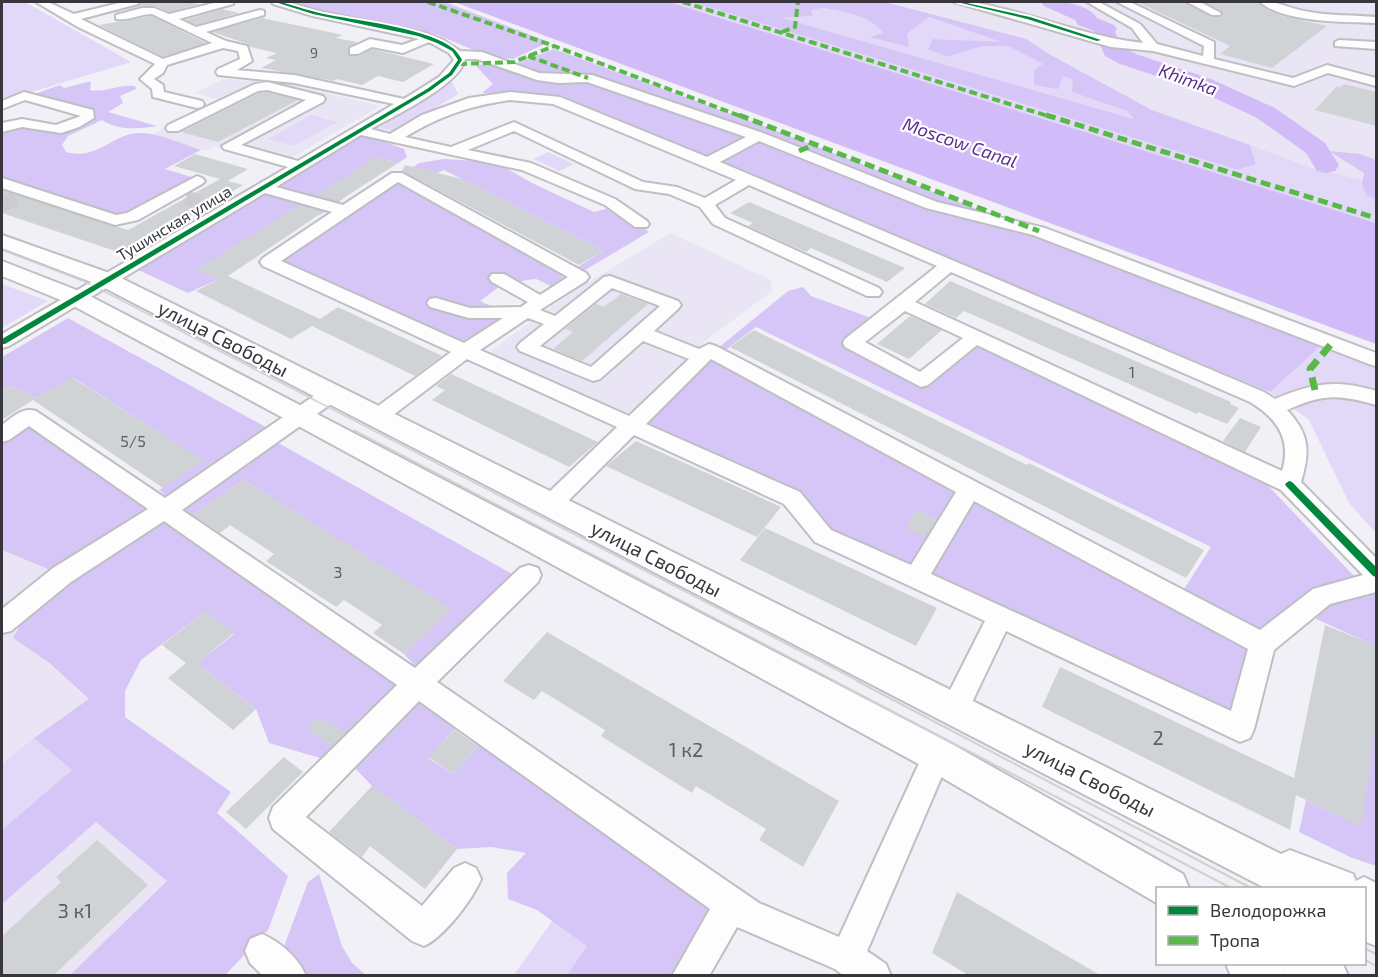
<svg xmlns="http://www.w3.org/2000/svg" width="1378" height="977" font-family="'Exo 2',sans-serif">
<style>
.built{fill:#eae5f4}
.green{fill:#e2d8f7}
.forest{fill:#d6c6f7;fill-rule:evenodd}
.water{fill:#d1bcf9}
.lines{fill:none;stroke-linecap:round;stroke-linejoin:round}
.river{fill:#d1bcf9;fill-rule:evenodd}
.building{fill:#d0d3d5}
.minor-tunnel{stroke:#cdcbd2;stroke-width:15;stroke-dasharray:15 8;stroke-linecap:butt}
.minor-casing{stroke:#bfbec3;stroke-width:4}
.major-casing{stroke:#bfbec3;stroke-width:4}
.minor{fill:#fdfdfe;fill-rule:evenodd}
.major{fill:#fdfdfe;fill-rule:evenodd}
.tram-far1{stroke:#d1d1d2;stroke-width:1.5}
.tram{stroke:#d1d1d2;stroke-width:2}
.quiet-far2{stroke:#58b947;stroke-width:4;stroke-dasharray:8 4;stroke-linecap:butt}
.quiet-far1{stroke:#58b947;stroke-width:5;stroke-dasharray:10 5;stroke-linecap:butt}
.quiet{stroke:#58b947;stroke-width:7;stroke-dasharray:13 7;stroke-linecap:butt}
.cycleway-casing{stroke:#fff;stroke-width:4}
.cycleway{fill:#00873e;fill-rule:evenodd}
.labels{text-anchor:middle;stroke-width:4.5;stroke-linejoin:round;paint-order:stroke}
.far-number-label{font-size:14px;fill:#5e5d62}
.far-street-label{font-size:16px;fill:#38363c;stroke:#fff}
.number-label{font-size:16px;fill:#5e5d62}
.far-water-label{font-size:18px;font-style:italic;fill:#592f8f;stroke:#fff}
.street-label{font-size:20px;fill:#38363c;stroke:#fff}
.near-number-label{font-size:20px;fill:#5e5d62}
</style>
<rect width="100%" height="100%" fill="#f2f0f7"/>
<g class="built">
<path d="M885,2H1376V183L1312,168L1152,110L1047,53L1027,39Z"/>
<path d="M224,79L283,83L381,106L279,165L215,147L207,151L150,135L220,100L195,93Z"/>
<path d="M671,233L771,280L772,291L705,341L631,412L618,414L492,358L491,350L578,288Z"/>
<path d="M2,550L65,576L48,663L288,876L268,930L226,975H2Z"/>
</g>
<g class="green">
<path d="M2,2H25L131,62L2,101Z"/>
<path d="M669,2H692L1238,170L1256,164L1250,145L1312,168L1376,183V223Z"/>
<path d="M823,8C846,12 868,15 884,34L870,36L909,46L907,34L929,17L1004,43L934,39L947,57L983,46H1008L1074,80L1073,92L1127,111L1133,120L781,18L813,16L811,10Z"/>
<path d="M452,82L458,94L396,132L379,128Z"/>
<path d="M311,115L337,122L294,146L268,139Z"/>
<path d="M548,152L574,164L559,171L533,159Z"/>
<path d="M2,284L48,301L2,328Z"/>
<path d="M1323,344L1376,364V533L1349,503L1309,420L1270,392Z"/>
<path d="M34,738L72,770L2,830V764Z"/>
<path d="M553,920L587,946L567,975L513,976Z"/>
</g>
<g class="forest">
<path d="M287,2H445L549,42L513,59L490,57L438,35L323,13Z"/>
<path d="M692,2H885L1027,39L1047,53L1152,110L1250,145L1256,164L1238,170ZM823,8C846,12 868,15 883,33L869,37L909,47L907,34L929,17L1001,42L933,39L928,49L947,57L983,46H1008L1043,64L1034,70V85L1058,89L1063,76L1073,80L1072,92L1127,111L1133,119L782,18L813,16L811,10Z"/>
<path d="M554,49L764,126L1323,344L1270,392L558,98L519,92L482,93L493,84L475,65L518,63Z"/>
<path d="M87,82H91L90,90C105,93 119,84 135,86L136,89L120,96L123,103L108,112L157,126C136,129 120,131 102,120L68,136L62,145L66,152C99,161 114,131 142,133C161,134 183,144 201,150L165,169L195,178L129,215L117,216L2,179V130C24,120 30,129 51,131C66,133 79,124 91,119L32,95L60,85L64,88Z"/>
<path d="M364,134L404,149L407,157L398,163L376,157L322,193L343,199L320,215L296,208L197,270L219,279L188,293L136,269Z"/>
<path d="M1329,151L1360,154L1376,160V199L1367,196L1362,184L1364,173Z"/>
<path d="M444,159L476,161L506,168L532,183L594,212L613,207L649,232L580,273L573,270L603,251L444,170L420,180L403,174L419,163Z"/>
<path d="M397,179L556,268L563,278L551,286L536,279L527,280L499,287L480,301L500,310V322L465,344L277,260Z"/>
<path d="M803,287L811,296L874,319L845,344L924,387L978,343L1256,473L1354,576L1313,587L1256,634L1181,594L1211,547L756,327L724,351L718,348L788,291Z"/>
<path d="M68,318L273,431L172,501L159,490L203,461L74,378L36,398L10,386L2,392V357Z"/>
<path d="M711,355L961,490L914,570L831,533L798,494L642,424Z"/>
<path d="M27,422L158,510L55,572L2,550V438Z"/>
<path d="M273,440L516,576L421,672L404,654L451,609L243,480L192,516L179,506Z"/>
<path d="M974,496L1252,646L1232,720L927,578Z"/>
<path d="M162,518L403,686L330,761L269,743L256,709L197,663L234,634L205,612L141,660L125,691V717L231,792L217,813L288,876L268,930L225,975H70L167,881L96,822L2,904V830L72,770L34,738L89,699L48,662L13,638L28,612Z"/>
<path d="M1376,590V646L1316,619L1329,603Z"/>
<path d="M417,699L457,727L428,758L453,774L481,743L712,912L673,975H567L587,946L537,910L508,899L507,873L526,853L492,847L457,849L372,786L353,766Z"/>
<path d="M1376,716V866L1350,857L1299,832L1306,800L1360,826Z"/>
<path d="M319,874L342,946L352,963L366,975H308L283,949L308,882Z"/>
</g>
<path class="water" d="M454,2H669L1376,223V344Z"/>
<g class="lines">
<path class="river" d="M1041,2C1057,0 1088,3 1097,18L1114,25L1117,29L1115,32L1122,47L1136,54L1211,79L1275,108L1325,143L1339,165L1335,171L1326,173L1317,171L1306,153L1257,118L1195,89L1120,64L1105,56L1094,31L1078,25L1075,20L1044,6Z"/>
</g>
<g class="building">
<path d="M141,2H185L199,4L169,12L155,6H142L112,13L139,6Z"/>
<path d="M1137,2H1185L1212,17H1220L1223,12L1204,2H1258L1269,11L1283,16L1327,26L1272,68L1220,54L1230,46Z"/>
<path d="M222,9L239,13L196,25L185,20Z"/>
<path d="M152,16L206,43L163,57L99,25Z"/>
<path d="M262,18L343,35L336,38L357,42L348,48L350,56H359L372,49L434,64L403,82L378,76L362,85L337,79L334,81L261,68L276,60L266,58L277,53L250,47L248,44L212,32Z"/>
<path d="M1344,84L1377,92V126L1315,110L1337,86L1341,87Z"/>
<path d="M267,92L298,100L218,142L181,132L259,93Z"/>
<path d="M195,154L248,169L228,181L243,185L124,254L2,213V190L128,230L220,179L174,166Z"/>
<path d="M376,157L398,163L339,201L316,195Z"/>
<path d="M405,165L462,179L603,251L579,265L402,171Z"/>
<path d="M749,202L905,268L887,282L811,248L806,252L748,226L753,223L730,213Z"/>
<path d="M300,205L323,212L228,276L320,319L338,307L442,356L415,376L312,326L291,339L196,291L219,279L196,270Z"/>
<path d="M950,281L1231,402L1230,404L1239,408L1227,424L1198,412L1197,414L964,311L956,318L925,304Z"/>
<path d="M621,294L648,304L582,361L553,349L573,332L565,329L596,304L604,307Z"/>
<path d="M910,316L942,330L909,359L877,344Z"/>
<path d="M754,330L1027,465L1029,463L1204,550L1186,578L730,347Z"/>
<path d="M451,374L473,384L598,442L569,467L432,400L445,390L436,386Z"/>
<path d="M73,378L204,461L163,488L33,400L2,420V392L10,386L36,398Z"/>
<path d="M1240,418L1261,427L1245,452L1223,441Z"/>
<path d="M636,441L751,493L781,507L757,537L606,466Z"/>
<path d="M243,480L452,609L404,654L373,633L382,625L344,600L336,607L266,561L274,554L230,525L220,533L193,515Z"/>
<path d="M916,510L937,519L925,537L905,528Z"/>
<path d="M765,528L937,608L916,646L740,560Z"/>
<path d="M205,612L234,633L197,663L256,709L233,730L168,678L186,663L162,645Z"/>
<path d="M1325,625L1377,646V716L1361,827L1296,795L1290,830L1042,707L1060,667L1294,778Z"/>
<path d="M547,632L839,801L803,867L759,840L766,829L750,819L696,786L692,793L601,736L605,730L542,691L534,700L503,681Z"/>
<path d="M319,716L345,733L332,746L306,728Z"/>
<path d="M455,730L478,746L453,774L428,757Z"/>
<path d="M284,757L303,772L246,829L226,812Z"/>
<path d="M372,786L457,849L425,889L370,846L362,857L329,832Z"/>
<path d="M97,840L148,885L54,975H2V936L61,882L56,877Z"/>
<path d="M957,892L1100,975H968L932,953Z"/>
</g>
<g class="lines">
<g class="minor-tunnel">
<path d="M186,198L209,205"/>
<path d="M2,205L21,195"/>
</g>
<defs>
<g id="minor">
<path d="M36,2H48L74,14L123,2H139L138,4L81,19L163,59L212,43L152,14C140,14 128,21 116,19V15L142,8H154L169,14L218,2H234L233,4L179,19L196,27L260,10L264,11V15L206,32L226,41L247,46L252,61L237,70L294,75L404,99L439,77L454,60L449,53L429,42L403,53L372,47L358,54H350V48L370,39L402,45L419,39L313,16L273,4L272,2H287L318,11L424,33L443,40L460,51L482,52L539,73L592,75L763,133L937,202L1045,228L1376,353V366L1369,364L1033,235L926,208L759,141L720,162L1264,392L1275,399C1313,383 1337,379 1376,391V405C1338,394 1323,394 1287,410C1310,434 1310,452 1301,482L1376,558V592L1330,604L1274,650L1254,729L1250,738L1240,742L1006,631L964,719L954,722L944,719L940,710L985,621L815,542L784,504L634,435L558,511L550,513L542,511L539,505L542,499L617,427L467,359L384,422L377,424L370,422L367,417L370,412L451,352L263,266L260,262L263,258L332,212L265,193L9,346L2,348V334L288,167L224,149L222,146L306,100L267,90L258,91L178,131H168L166,128L168,125L255,84L267,82L323,96L325,99L323,102L241,145L298,161L394,104L294,83L218,75L216,72L218,69L240,59L238,51L223,48L167,65L163,73L154,79L163,85L164,92L202,101L204,104L202,107L197,108L153,97L152,89L140,79L155,64L78,27ZM465,59H477L537,80L558,83L587,82L746,137L707,157L560,97L510,92L469,98L422,115L390,134L371,129C394,116 461,84 465,59ZM510,100L553,104L736,180L705,198L677,187L643,182L514,122L451,147L405,137C440,116 469,106 510,100ZM514,131L635,189L669,194L700,207L713,224L867,296H879L882,292L879,288L725,218L715,205L749,185L937,266L845,339L843,343L845,347L921,387L928,385L977,345L1281,490L1363,575L1313,589L1260,630L716,346L709,344L699,349L654,331L678,309L681,305L678,301L610,276L604,277L555,316L540,310L586,281L589,277L586,273L402,173H392L343,205L276,187L361,135L522,170L605,205L635,227H647L649,224L647,221L615,199L531,163L468,150ZM398,182L568,277L540,295L504,274H492L489,278L492,282L528,302L521,307L470,308L436,298L430,299L427,303L430,307L469,318H503L464,343L281,261ZM951,272L1250,402C1277,418 1292,440 1282,471L915,302ZM612,288L660,306L591,367L540,346ZM905,311L963,338L920,372L865,342ZM528,318L544,324L520,343L517,347L520,351L593,381L600,379L643,341L689,359L629,416L480,350ZM711,359L956,492L911,565L831,530L800,492L646,424ZM974,501L1248,649L1231,711L931,574Z"/>
<path d="M954,2C970,0 987,5 1004,9C1051,20 1095,38 1143,43L1132,28L1087,2H1099L1140,24L1157,44L1203,56L1204,46L1117,2H1130L1214,42V59L1293,78L1327,65L1376,78V86L1328,73L1294,86L1153,51L1111,47Z"/>
<path d="M1187,2H1200L1221,13L1220,15H1212Z"/>
<path d="M1260,2C1277,0 1292,10 1310,12C1331,16 1354,15 1376,17V23C1345,22 1284,23 1260,2Z"/>
<path d="M1339,40L1376,42V49L1335,46V42Z"/>
<path d="M24,92L93,110L94,118L79,127L61,133L22,127L2,132V123L22,119L56,125L81,116L25,100L2,109V101Z"/>
<path d="M197,176L202,178L205,181L202,184L138,220L115,225L2,188V178L116,215L127,213Z"/>
<path d="M331,387L338,389L341,394L338,399L182,510L415,668L520,568L529,565L538,568L541,575L538,582L437,682L759,903L839,937L927,746L937,742L947,746L951,755L867,951L886,964L891,976H844L835,969L737,927L709,976H672L710,909L419,701L306,817L422,906L454,868L465,863L476,868L481,879C473,899 444,937 424,946L412,941L273,829L269,818L273,807L397,685L164,521L71,582L11,631L2,633V609L53,568L148,509L29,426L9,440L2,442V425C13,417 22,407 36,411L165,498L324,389Z"/>
<path d="M262,934C280,942 298,957 306,976H263L250,963L245,951L250,939Z"/>
</g>
<g id="major">
<path d="M2,235L115,275L1281,854L1290,850L1353,874L1356,881L1364,877L1376,883V946L1364,941V888H1265L99,285L2,248Z"/>
<path d="M2,261L84,293L950,743L1183,874L1189,888H1158V904L1155,902L924,767L291,422L68,303L2,276Z"/>
<path d="M1226,964H1282L1287,976H1231Z"/>
<path d="M1282,964H1343L1348,976H1287Z"/>
</g>
</defs>
<use href="#minor" class="minor-casing"/>
<use href="#major" class="major-casing"/>
<use href="#minor" class="minor"/>
<use href="#major" class="major"/>
<g class="tram-far1">
<path d="M2,250L83,281L113,296L860,682"/>
<path d="M354,430L837,682"/>
</g>
<g class="tram">
<path d="M834,681L1231,888"/>
<path d="M857,681L1251,888"/>
<path d="M1364,948L1376,954"/>
<path d="M1364,959L1376,966"/>
</g>
<g class="quiet-far2">
<path d="M428,2L554,46"/>
<path d="M683,2L1051,117"/>
<path d="M782,32L795,27L798,2"/>
<path d="M528,56L588,78"/>
<path d="M459,64L514,62L554,46L743,117"/>
</g>
<g class="quiet-far1">
<path d="M739,115L1039,231"/>
<path d="M1046,115L1376,218"/>
<path d="M799,151L814,145"/>
</g>
<path class="quiet" d="M1315,390L1310,369L1332,343"/>
<defs>
<g id="cycleway">
<path d="M275,2H280C296,6 312,12 329,15C361,21 430,29 454,49C457,52 460,56 462,60L452,75L430,91L5,344H2V339L427,89L449,73L458,60L452,51L437,43L418,36L313,14Z"/>
<path d="M957,2H962L1030,17L1101,40L1097,41L1027,19Z"/>
<path d="M1289,481L1292,482L1376,567V577L1373,576L1286,486L1285,484Z"/>
</g>
</defs>
<use href="#cycleway" class="cycleway-casing"/>
<use href="#cycleway" class="cycleway"/>
</g>
<g class="labels">
<g class="far-number-label">
<text x="314" y="58">9</text>
</g>
<g class="far-street-label">
<text transform="translate(174 223) rotate(-31)" y="6">Тушинская улица</text>
</g>
<g class="number-label">
<text x="1132" y="378">1</text>
<text x="133" y="447">5/5</text>
<text x="338" y="578">3</text>
</g>
<g class="far-water-label">
<text transform="translate(1188 80) rotate(20)" y="6">Khimka</text>
<text transform="translate(960 143) rotate(19)" y="6">Moscow Canal</text>
</g>
<g class="street-label">
<text transform="translate(223 339) rotate(27)" y="7">улица Свободы</text>
<text transform="translate(656 559) rotate(27)" y="7">улица Свободы</text>
<text transform="translate(1090 779) rotate(27)" y="7">улица Свободы</text>
</g>
<g class="near-number-label">
<text x="1158" y="745">2</text>
<text x="686" y="757">1 к2</text>
<text x="75" y="918">3 к1</text>
</g>
</g>
<rect width="1378" height="977" fill="none" stroke="#38363c" stroke-width="6"/>
<rect x="1156" y="887" width="210" height="78" fill="#ffffff" stroke="#afafb1" stroke-width="1.5"/>
<rect x="1168" y="906" width="30" height="9" fill="#00873e" stroke="#afafb1" stroke-width="1.5"/>
<text x="1210" y="917" font-size="18" fill="#38363c">Велодорожка</text>
<rect x="1168" y="936" width="30" height="9" fill="#58b947" stroke="#afafb1" stroke-width="1.5"/>
<text x="1210" y="947" font-size="18" fill="#38363c">Тропа</text>
</svg>
